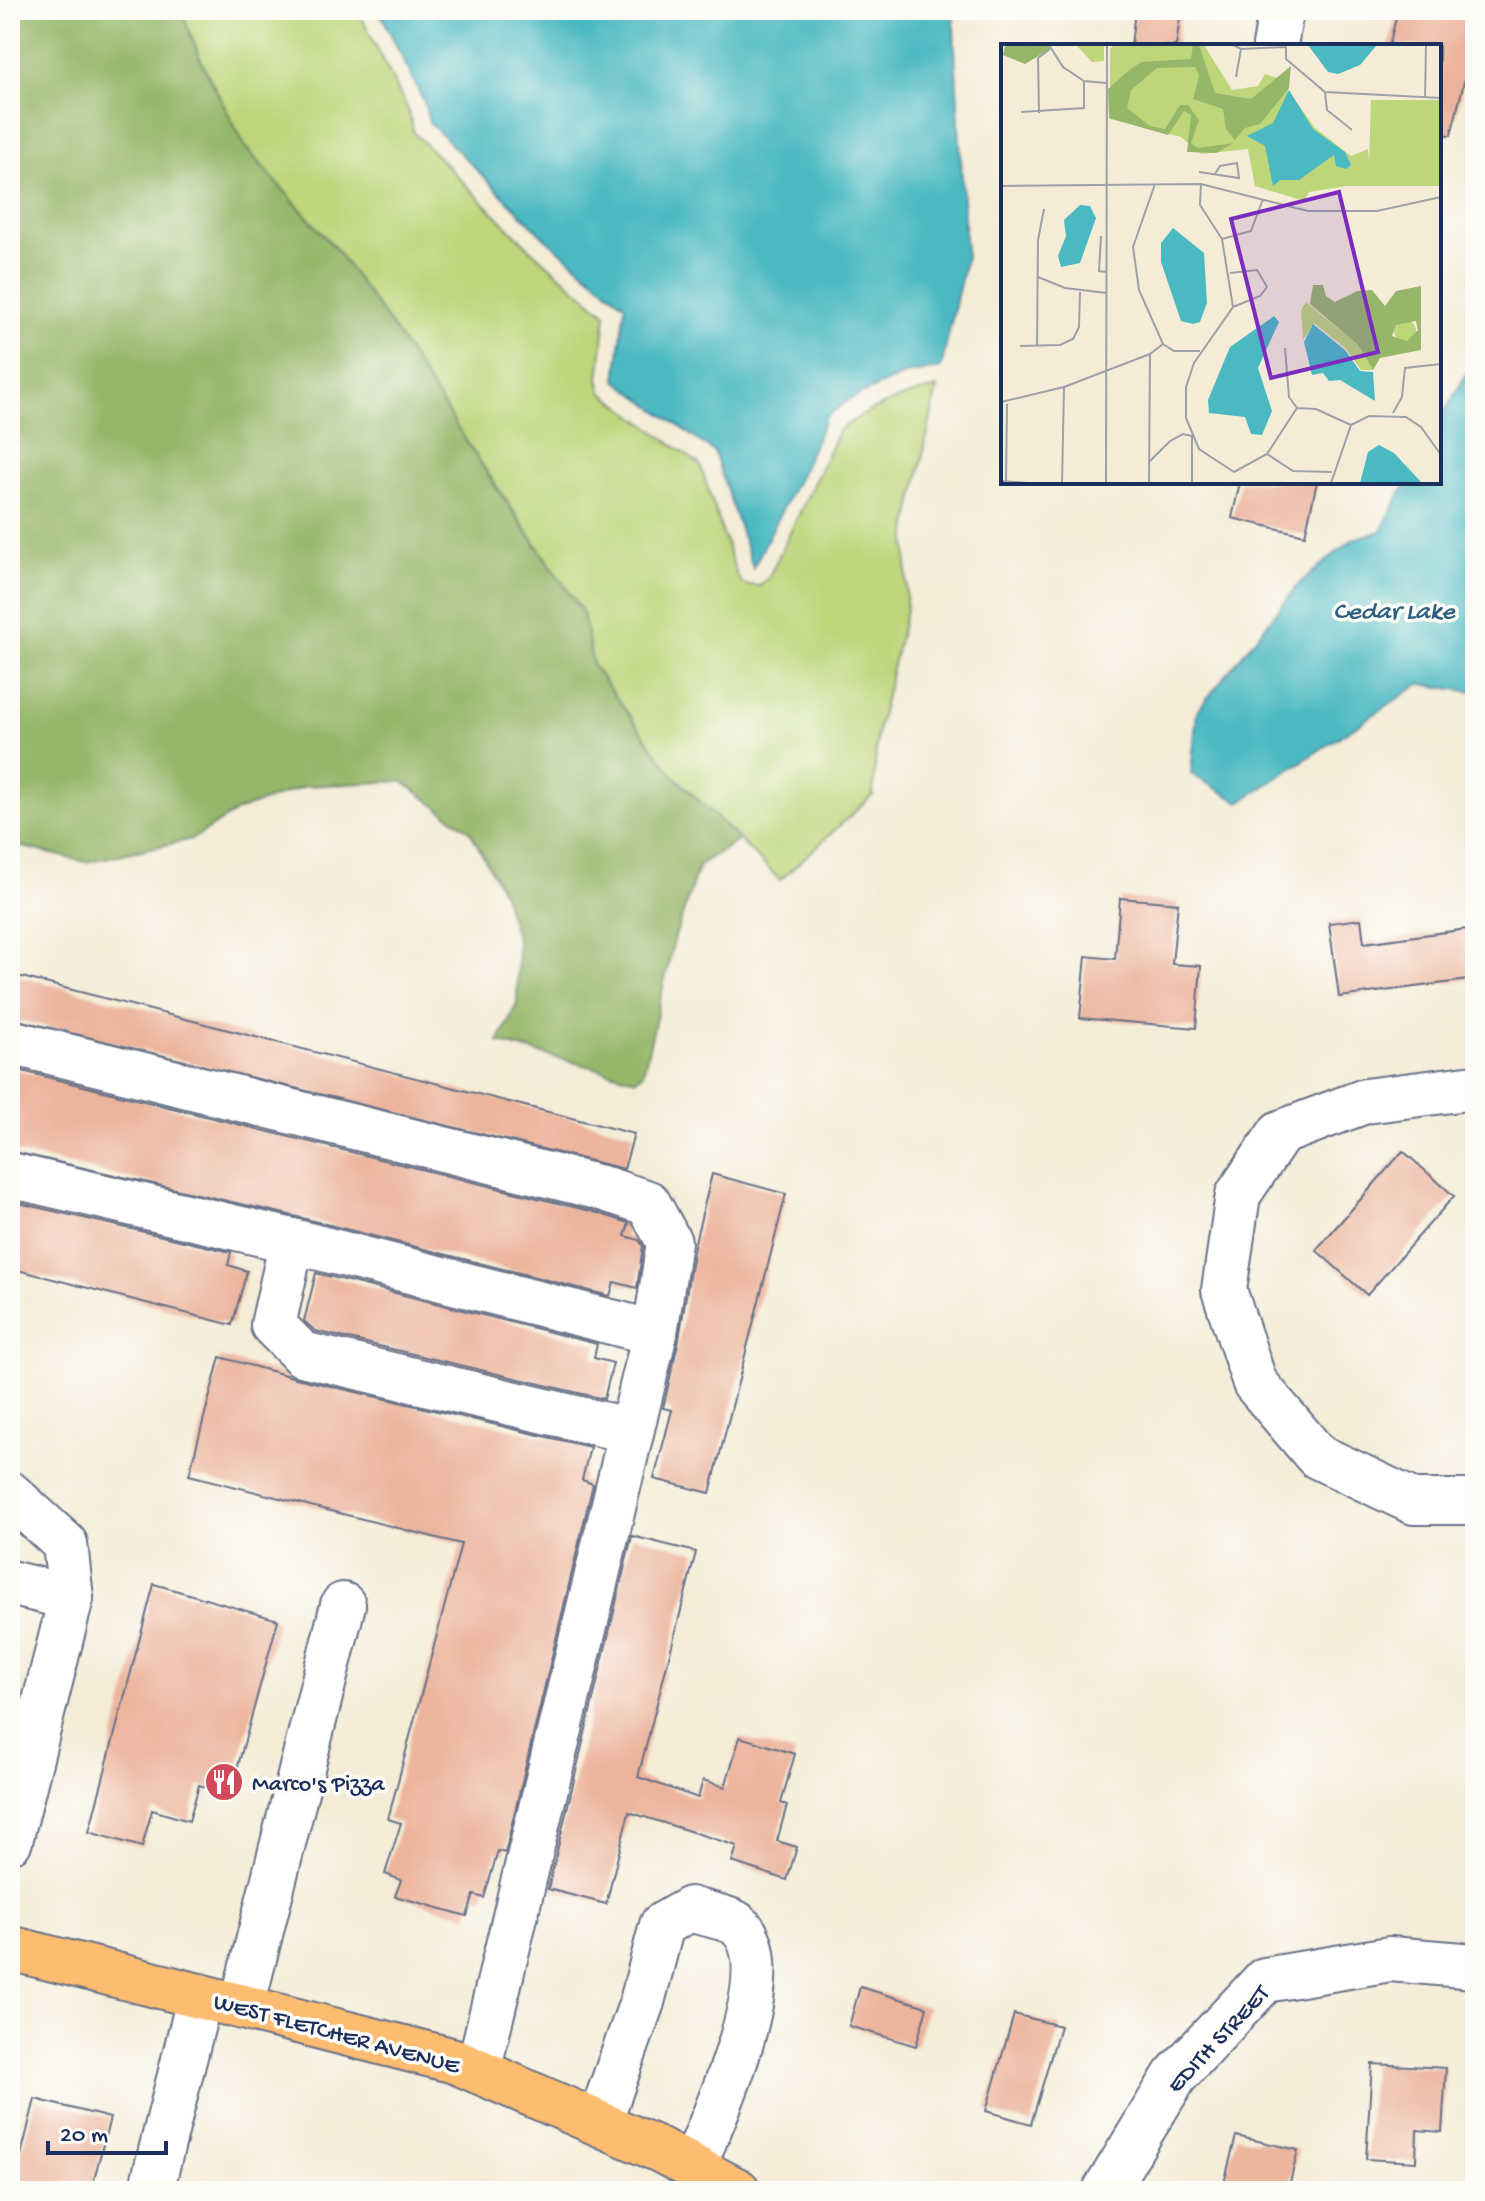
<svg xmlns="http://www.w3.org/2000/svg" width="1485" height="2201" font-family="'Gochi Hand',sans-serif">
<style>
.green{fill:#bdd67a;stroke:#6c826c;stroke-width:2}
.forest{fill:#96b76a;stroke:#587364;stroke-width:2}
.water{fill:#4bb9c2;stroke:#337490;stroke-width:2}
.building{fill:#ecb49c}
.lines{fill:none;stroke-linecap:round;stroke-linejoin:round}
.minor-casing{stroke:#677188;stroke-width:48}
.major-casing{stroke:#677188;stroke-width:48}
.minor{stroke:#fff;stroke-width:44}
.major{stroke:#fdbc6f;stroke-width:44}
.labels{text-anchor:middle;stroke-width:7;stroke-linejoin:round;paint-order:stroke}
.poi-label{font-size:24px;fill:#1b2f5e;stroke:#fdfcf7;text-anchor:start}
.street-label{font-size:24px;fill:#1b2f5e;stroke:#fdfcf7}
.water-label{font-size:26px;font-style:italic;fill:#2c5f81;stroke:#fdfcf7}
.inset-road{fill:none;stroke:#9da0a7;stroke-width:2}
.view{fill:#7b2cbf;fill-opacity:0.15;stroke:#7b2cbf;stroke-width:4}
.inset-edge{fill:none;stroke:#1b2f5e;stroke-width:4}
</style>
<rect width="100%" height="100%" fill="#fdfcf7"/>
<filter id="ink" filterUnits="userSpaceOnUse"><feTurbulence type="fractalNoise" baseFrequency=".0125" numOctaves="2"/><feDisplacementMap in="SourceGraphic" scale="16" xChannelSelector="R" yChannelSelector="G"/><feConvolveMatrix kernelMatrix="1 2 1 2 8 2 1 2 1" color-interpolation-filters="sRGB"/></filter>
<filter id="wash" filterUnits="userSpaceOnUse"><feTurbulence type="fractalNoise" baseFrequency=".006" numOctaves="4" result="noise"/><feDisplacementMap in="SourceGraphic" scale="32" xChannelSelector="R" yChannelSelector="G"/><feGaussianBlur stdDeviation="1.8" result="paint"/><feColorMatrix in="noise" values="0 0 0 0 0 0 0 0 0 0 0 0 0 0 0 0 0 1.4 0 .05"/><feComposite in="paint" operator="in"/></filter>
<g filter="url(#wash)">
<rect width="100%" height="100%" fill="#f4ecd7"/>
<path class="green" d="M181,10H358L408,110L414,133L533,252L606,314L599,379L602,392L700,465L737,576L744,585L760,586L769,577L839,430C869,409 901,395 937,388L907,531L906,610L877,733L873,795L780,880L674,776L593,666L583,613L335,248L246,148L203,65Z"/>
<path class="forest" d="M10,10H181L203,65L246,148L335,248L395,331L494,484L583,613L593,666L674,776L739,840L699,865L674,940L643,1074L636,1079L498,1042L517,1004L518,944L503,893L470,831L402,781L306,786L239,810L192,839L86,862L15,845L10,841Z"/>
<g class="water">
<path d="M379,10H953L966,256L941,368L906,374L850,399L826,417L803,468L753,568L714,452L616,380L625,305L545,238L429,122L424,102Z"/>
<path d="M1475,360V692L1420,684L1240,802L1191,774L1197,711L1300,583L1353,539L1381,531L1407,482H1439V421Z"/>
</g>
<g id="blocks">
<g class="building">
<path d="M1135,10H1181L1176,46H1131Z"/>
<path d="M1398,10H1475V37L1451,135L1439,134V46H1389Z"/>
<path d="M1240,482H1317L1305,535L1232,518Z"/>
<path d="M1120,898L1178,903L1172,964L1201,966L1196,1028L1080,1018L1086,956L1115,959Z"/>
<path d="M1361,919L1364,943L1475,928V979L1339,997L1329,923Z"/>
<path d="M10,974L634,1134L624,1169L10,1018Z"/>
<path d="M10,1068L598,1213L629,1223L625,1236L639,1240L643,1246L637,1288L614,1282L610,1296L298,1217L10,1151Z"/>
<path d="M1403,1151L1454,1196L1367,1295L1316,1250Z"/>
<path d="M712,1174L786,1194L710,1493L654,1479L672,1410L663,1408L679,1339L694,1246Z"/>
<path d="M10,1201L231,1252L228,1265L247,1271L232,1325L10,1268Z"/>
<path d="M316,1273L597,1344L594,1358L613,1363L604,1399L315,1331L304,1321Z"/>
<path d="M220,1357L296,1378L590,1447L582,1480L593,1484L505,1853L498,1851L484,1898L474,1895L467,1916L395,1896L401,1880L385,1874L401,1823L388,1819L461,1544L189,1475Z"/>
<path d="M632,1536L696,1552L638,1777L698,1798L703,1780L725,1787L740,1737L795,1754L781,1803L787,1805L777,1841L797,1847L787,1880L732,1862L737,1846L629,1812L606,1904L548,1889Z"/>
<path d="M154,1584L278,1620L230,1795L199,1785L189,1821L152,1810L142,1847L89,1832Z"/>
<path d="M860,1987L927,2007L916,2046L849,2026Z"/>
<path d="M1014,2014L1060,2026L1031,2124L986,2111Z"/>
<path d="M1372,2064L1446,2068L1442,2132L1417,2130L1416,2162L1366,2159Z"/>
<path d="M35,2099L110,2118L91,2191H12Z"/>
<path d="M1236,2136L1298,2150L1288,2191H1222Z"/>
</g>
</g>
</g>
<g filter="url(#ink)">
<use href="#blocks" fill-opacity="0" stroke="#677188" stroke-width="2"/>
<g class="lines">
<defs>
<g id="minor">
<path d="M1275,46L1281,10"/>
<path d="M10,1042L605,1189L648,1203L669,1242L655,1333L478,2071"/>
<path d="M1475,1087L1365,1101L1280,1133L1238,1195L1224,1290L1255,1383L1317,1456L1414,1502H1475"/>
<path d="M10,1175L292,1241L655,1333"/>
<path d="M292,1241L273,1325L302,1354L631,1431"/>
<path d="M10,1494L65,1544L71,1598"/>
<path d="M10,1583L71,1598L10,1841"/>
<path d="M242,2006L343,1605"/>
<path d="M599,2123L642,2002L662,1925L690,1909C701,1913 729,1918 737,1924C786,1964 713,2119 693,2167"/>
<path d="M151,2191L200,1996"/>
<path d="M1105,2191L1175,2076L1265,1980L1390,1959L1475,1966"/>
</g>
<path id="major" d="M10,1948L455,2061L660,2150L738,2191"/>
</defs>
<use href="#minor" class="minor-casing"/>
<use href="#major" class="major-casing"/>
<use href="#minor" class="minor"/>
<use href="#major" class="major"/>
</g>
</g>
<defs>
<symbol id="restaurant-disc" viewBox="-11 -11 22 22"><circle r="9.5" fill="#d1495b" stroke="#fdfcf7"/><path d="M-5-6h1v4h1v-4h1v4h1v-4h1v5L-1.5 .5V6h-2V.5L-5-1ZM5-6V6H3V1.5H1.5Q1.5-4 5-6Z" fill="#fff"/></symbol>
</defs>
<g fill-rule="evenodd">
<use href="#restaurant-disc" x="202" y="1760" width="44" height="44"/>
</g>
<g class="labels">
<g class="poi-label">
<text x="252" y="1790">Marco's Pizza</text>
</g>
<g class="street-label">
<text transform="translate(337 2032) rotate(15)" y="8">WEST FLETCHER AVENUE</text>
<text transform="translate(1217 2038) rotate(-47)" y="8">EDITH STREET</text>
</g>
<g class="water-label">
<text x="1394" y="618">Cedar Lake</text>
</g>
</g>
<g transform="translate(1001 44)">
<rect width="440" height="440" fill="#f4ecd7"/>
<path d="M75,1H103V17L91,18ZM113,1H203L231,46L257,42L264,30L279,35L314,84L350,112L367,105L368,120L370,56H440V142H345L308,148L303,157L254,142L247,105L200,110L180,93L109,75V5ZM305,258L357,301L372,326H360L345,305L313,279L302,296L300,266ZM393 287a11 11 0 1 1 22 0a11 11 0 1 1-22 0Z" fill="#bdd67a"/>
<path d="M4,1H48L49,5L24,20L2,11ZM192,1H198L214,49L250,55L290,22L288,44L259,80L244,84L234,96L225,85L222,65L192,55L198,31L194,23L156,24L130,46L126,64L149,82L164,85L179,61H187L198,76L190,99L197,104L233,99L215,109L186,108L190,71L183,67L167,91L108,74L107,45L127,27L140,18L190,15ZM312,241H322L325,252L334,258L356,247L371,246L384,262L395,247L420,242V306L379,314L372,326L357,301L309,260ZM415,277L417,286L406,297L391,292L395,281Z" fill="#96b76a" fill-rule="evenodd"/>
<path d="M307,1H376L359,21L337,30L327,28ZM288,46L312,85L344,108L350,121L345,125L335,122L333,111L298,136H279L272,142L264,102L246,92L272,79ZM79,161L89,162L95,174L79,219L60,223L57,212L65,192L63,176ZM172,184L203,209L206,259L199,278L192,280L180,277L160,218V199ZM273,272L278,278L257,324L271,367L261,391L250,390L244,373L208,369L207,356L229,303ZM312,280L344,306L359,327L372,328L374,357L339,336L328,337L322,329L311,331L303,298ZM378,401L393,409L421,439H359L367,408Z" fill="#4bb9c2"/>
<path class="inset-road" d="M48,1L62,23L83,37L105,39M232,1L240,5L285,3M285,1V15L324,48L440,54M235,33L240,5M324,48L326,66L351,86M424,54L425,1M20,68L83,64V37M38,69L37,14L49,5M198,128L238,134L236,119L219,122L214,130M154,140L132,203L138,246L162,300M200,140L199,161L221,195L232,263L193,319L185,343V374L198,405L233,428M0,142L200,140L307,167H376L440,153M100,192L98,227L106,228M221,195L250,187L262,155M229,229L256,226L266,243L259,252L232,263M37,233L64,244L106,249M162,300L173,307H199M19,302L59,301L72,295L78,283L79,248M36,302L37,196L43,165M284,304L288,353L296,364M0,358L63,343L149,310M392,369L401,353L404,324L440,320M266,410L292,427L331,428M148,418L169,397L182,390L191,392V439M233,428L266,410L296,364L315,365L350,381M0,437L27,439M5,439L6,360M61,439L63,343M105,439L106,1M148,439L149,310L162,300M330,439L350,381L368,372L405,373L420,383L440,411"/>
<path class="view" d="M338,148L377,308L270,334L230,175Z"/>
<rect width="440" height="440" class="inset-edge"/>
</g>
<rect width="1485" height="2201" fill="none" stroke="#fdfcf7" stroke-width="40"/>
<path d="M48 2141v12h118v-12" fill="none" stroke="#1b2f5e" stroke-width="4"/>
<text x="60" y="2141" font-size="24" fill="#1b2f5e" stroke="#fdfcf7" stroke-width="6" paint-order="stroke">20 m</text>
</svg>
